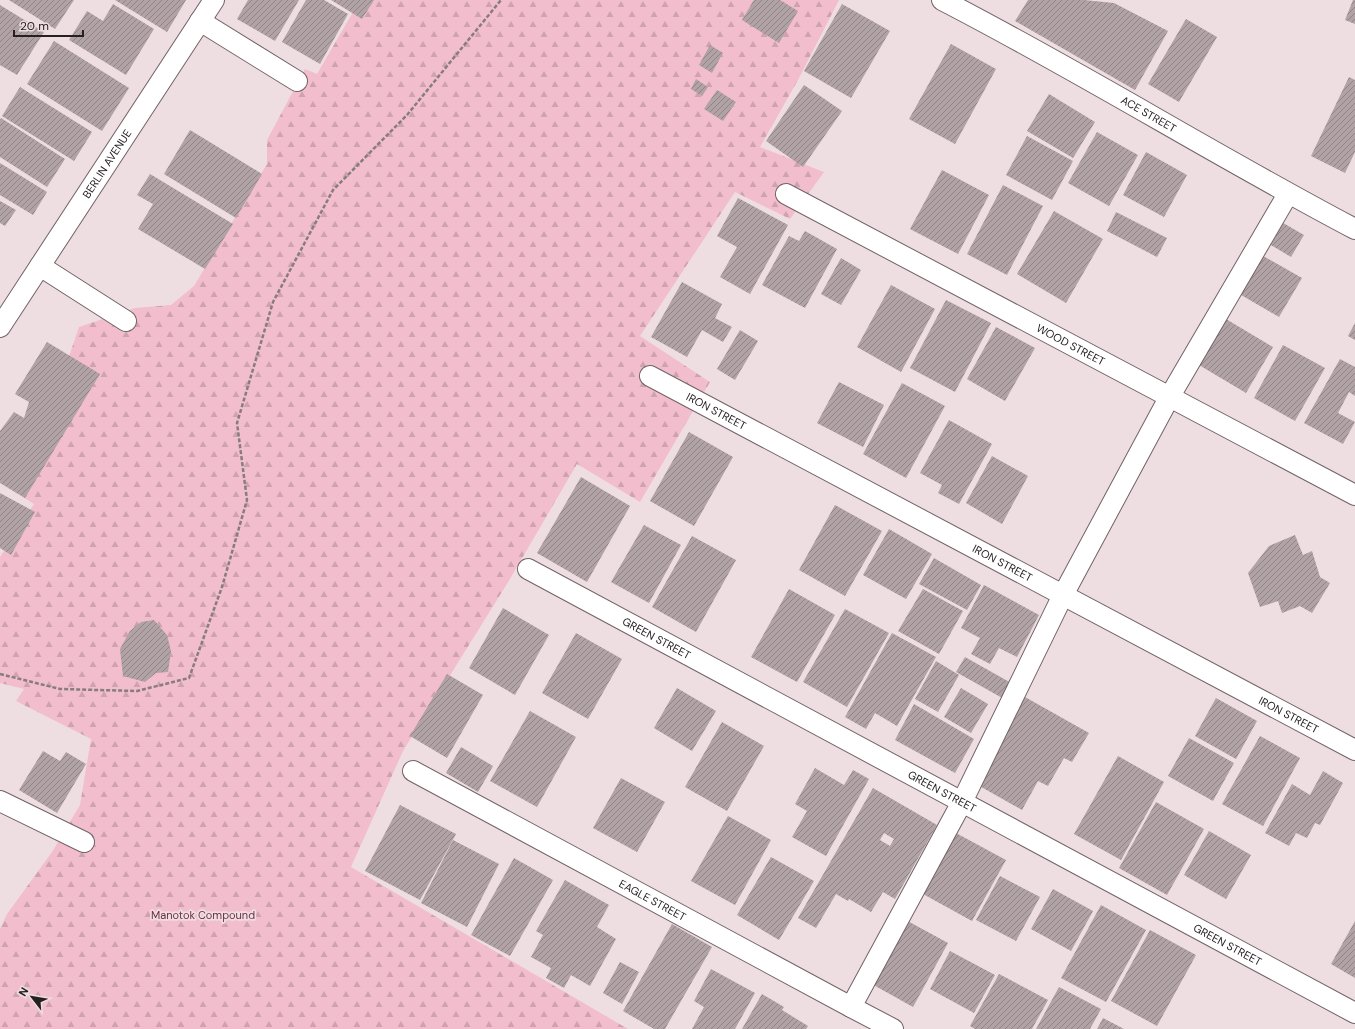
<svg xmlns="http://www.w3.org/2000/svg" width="1355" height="1029" font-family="'DM Sans',sans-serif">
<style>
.forest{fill:url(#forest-firs)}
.building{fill:url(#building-hatch);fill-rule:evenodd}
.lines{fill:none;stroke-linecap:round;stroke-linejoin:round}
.minor-casing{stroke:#716366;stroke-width:22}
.path{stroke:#877c7f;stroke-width:2.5;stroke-dasharray:4 2;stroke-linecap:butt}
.minor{stroke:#fff;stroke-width:20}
.labels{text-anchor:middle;stroke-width:3.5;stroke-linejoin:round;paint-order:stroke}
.street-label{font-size:11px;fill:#262022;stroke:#eedee2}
.park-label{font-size:11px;fill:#702e46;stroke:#eedee2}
</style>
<defs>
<pattern id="forest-firs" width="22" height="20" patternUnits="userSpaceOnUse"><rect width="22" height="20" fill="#f2bdcd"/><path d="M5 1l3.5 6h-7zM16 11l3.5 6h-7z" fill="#cfa2b0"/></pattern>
<pattern id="building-hatch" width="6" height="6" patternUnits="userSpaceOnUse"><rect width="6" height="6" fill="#b1a2a6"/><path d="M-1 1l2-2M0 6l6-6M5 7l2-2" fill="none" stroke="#908487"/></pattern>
</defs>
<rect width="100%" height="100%" fill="#eedee2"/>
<path class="forest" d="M360,0H839L798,80L760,147L824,172L790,219L735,192L640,336L710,382L640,502L577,464L510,579L403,751L351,867L628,1029H0V929L7,914L52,852L80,805L91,739L16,701L24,689L0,683V557L34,504L10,489L49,415L79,327L135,308L171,305L194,286L267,164V140L305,69L317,74Z"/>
<g class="building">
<path d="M9,0H74L55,29Z"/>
<path d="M115,0H186L167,32Z"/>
<path d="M248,0H299L275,41L237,19Z"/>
<path d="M306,0H324L348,14L320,64L282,42Z"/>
<path d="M331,0H374L362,19Z"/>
<path d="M754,0H780L798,11L779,43L742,20Z"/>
<path d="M1028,0H1084L1114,3L1168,31L1135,90L1015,21Z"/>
<path d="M1353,0H1355V24L1345,20Z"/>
<path d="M113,4L154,29L126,75L69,40L87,11L103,21Z"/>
<path d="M842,4L890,31L851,98L804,71Z"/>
<path d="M0,5L44,32L17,75L0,65Z"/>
<path d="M1186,19L1217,37L1179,102L1148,84Z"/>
<path d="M54,41L129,88L102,131L27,84Z"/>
<path d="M951,44L996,69L955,144L909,119Z"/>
<path d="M710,45L723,53L712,73L699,65Z"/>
<path d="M1349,77L1355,80V152L1345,173L1311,156Z"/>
<path d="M696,79L708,87L702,96L691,89Z"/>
<path d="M804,85L842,111L803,167L766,141Z"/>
<path d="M20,87L92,132L74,161L2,116Z"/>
<path d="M717,90L736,102L723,121L704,109Z"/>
<path d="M1049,94L1095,122L1073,158L1027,131Z"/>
<path d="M1,118L65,159L47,187L0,157V120Z"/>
<path d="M190,130L262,174L236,218L164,174Z"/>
<path d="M1097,132L1138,155L1109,206L1068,183Z"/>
<path d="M1027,136L1073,161L1052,200L1006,175Z"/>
<path d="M1146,152L1187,175L1164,217L1123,195Z"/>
<path d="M0,163L47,192L33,215L0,195Z"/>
<path d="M942,170L989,195L958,254L910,229Z"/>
<path d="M150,174L233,224L205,269L138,229L153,204L137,195Z"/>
<path d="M1003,185L1043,206L1007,275L967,254Z"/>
<path d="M738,198L788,225L750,294L720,277L737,247L717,236Z"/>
<path d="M0,201L16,210L5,226L0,223Z"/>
<path d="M1054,211L1103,239L1066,303L1017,274Z"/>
<path d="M1116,212L1167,238L1157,257L1107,231Z"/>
<path d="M1278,220L1304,235L1291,257L1266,242Z"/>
<path d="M805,231L837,249L805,308L762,285L789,236L799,241Z"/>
<path d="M1258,253L1302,278L1279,317L1236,292Z"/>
<path d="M841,258L861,270L841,305L821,294Z"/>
<path d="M682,282L722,304L715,318L732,327L723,342L702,330L687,357L651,337Z"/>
<path d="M891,285L935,309L901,372L857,347Z"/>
<path d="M946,300L991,323L955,392L910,368Z"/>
<path d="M1226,319L1273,347L1246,393L1199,365Z"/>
<path d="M1355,323V340L1348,336Z"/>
<path d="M996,327L1035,348L1005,401L967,379Z"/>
<path d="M740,330L758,341L735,380L717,369Z"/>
<path d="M47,342L100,374L25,498L0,483V431L14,412L24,418L29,402L15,394Z"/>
<path d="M1283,345L1325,368L1295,421L1254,398Z"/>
<path d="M1340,359L1355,367V396L1349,392L1338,413L1355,422L1343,444L1304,423Z"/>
<path d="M839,382L884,405L863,447L817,423Z"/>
<path d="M902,383L945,406L906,478L863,454Z"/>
<path d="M949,420L992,444L959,504L938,493L942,485L920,473Z"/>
<path d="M689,432L733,457L694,526L650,501Z"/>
<path d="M992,456L1028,476L1002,524L966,503Z"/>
<path d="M581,477L630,506L587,582L537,553Z"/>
<path d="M0,493L35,512L11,555L0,548Z"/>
<path d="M835,505L882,531L845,596L799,570Z"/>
<path d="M644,525L681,545L649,603L611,582Z"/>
<path d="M889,529L932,554L906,599L863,575Z"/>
<path d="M1295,535L1303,555L1312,551L1320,577L1330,583L1312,613L1300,606L1282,613L1278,601L1260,607L1248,573L1269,546Z"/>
<path d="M692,536L736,560L696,632L652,607Z"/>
<path d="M934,558L981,585L967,610L919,584Z"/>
<path d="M984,585L1039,615L1017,657L999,648L990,664L971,654L980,638L961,628Z"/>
<path d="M789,589L835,615L797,682L751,657Z"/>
<path d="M923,589L963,611L939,654L898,631Z"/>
<path d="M503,608L549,635L515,695L469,668Z"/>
<path d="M845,609L889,633L847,707L803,682Z"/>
<path d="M154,620L167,635L171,651L168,672L156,673L145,682L123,676L120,649L130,631L141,622Z"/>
<path d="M576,633L622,659L588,719L542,693Z"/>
<path d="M892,633L936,657L897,726L875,713L866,729L845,717Z"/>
<path d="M965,657L1013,684L1004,699L956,672Z"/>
<path d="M936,661L959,675L938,712L915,699Z"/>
<path d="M447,674L483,695L447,758L410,736Z"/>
<path d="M677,688L716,711L692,751L654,728Z"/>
<path d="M961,688L988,704L971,733L944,717Z"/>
<path d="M1025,697L1089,733L1072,762L1064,758L1048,786L1038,781L1022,810L976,784Z"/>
<path d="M1216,698L1257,721L1236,759L1195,736Z"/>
<path d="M914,704L974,739L955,773L895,740Z"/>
<path d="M530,711L576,737L537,807L490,781Z"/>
<path d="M722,722L764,746L727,811L685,787Z"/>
<path d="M1260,736L1300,758L1263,826L1222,804Z"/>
<path d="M1189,738L1234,763L1213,801L1168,776Z"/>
<path d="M461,747L493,766L478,792L446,773Z"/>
<path d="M43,751L60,761L66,752L86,764L57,813L19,790Z"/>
<path d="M1118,756L1164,782L1121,860L1074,834Z"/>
<path d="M815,768L844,785L853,770L869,779L826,856L792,837L807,811L795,804Z"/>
<path d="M1323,771L1343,783L1320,825L1315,823L1307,838L1296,833L1289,846L1265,833L1292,784L1310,795Z"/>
<path d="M621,778L665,802L637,852L593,828Z"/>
<path d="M873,788L937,825L895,899L883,892L871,912L849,899L848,901L836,894L816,928L798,918ZM884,833L894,839L890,846L880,840Z"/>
<path d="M1156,802L1204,829L1167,895L1119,868Z"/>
<path d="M400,805L456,834L420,900L365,871Z"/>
<path d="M728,816L771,840L735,905L691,881Z"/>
<path d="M1209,831L1251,855L1226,899L1184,875Z"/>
<path d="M956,833L1006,860L972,921L923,894Z"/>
<path d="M453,840L499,864L467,927L421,903Z"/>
<path d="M771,857L814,881L779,940L737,915Z"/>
<path d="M514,858L553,880L510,956L471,935Z"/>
<path d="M1000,876L1040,897L1016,941L976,920Z"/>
<path d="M565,880L609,905L597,927L616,939L590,986L571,975L564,988L546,978L551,968L531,957L543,935L536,931Z"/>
<path d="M1053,889L1093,911L1071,951L1031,929Z"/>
<path d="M1101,905L1146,930L1106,1002L1061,978Z"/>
<path d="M904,919L948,943L913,1007L870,983Z"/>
<path d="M1355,921V978L1331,964Z"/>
<path d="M672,924L712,947L665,1029H654L623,1011Z"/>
<path d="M1150,930L1196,955L1157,1026L1111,1001Z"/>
<path d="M950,951L995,975L974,1013L930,989Z"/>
<path d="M620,962L639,972L622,1004L603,993Z"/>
<path d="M711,969L755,993L735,1029H692L704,1007L694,1001Z"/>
<path d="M999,974L1048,1000L1032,1029H975L970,1026Z"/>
<path d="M1059,987L1101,1009L1090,1029H1036Z"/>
<path d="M762,994L784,1007L782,1010L808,1026L806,1029H742Z"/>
<path d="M1103,1018L1124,1029H1097Z"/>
</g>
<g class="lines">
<defs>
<g id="minor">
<path id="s1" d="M942,0C1082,72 1216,156 1355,229"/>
<path d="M200,21L297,81"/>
<path id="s2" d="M786,194L1355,495"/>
<path d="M40,266L126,321"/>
<path id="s3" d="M0,327L214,0"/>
<path id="s4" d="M650,376L1355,750"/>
<path id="s5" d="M528,569L1355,1013"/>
<path id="s6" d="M413,771L851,1007L893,1029"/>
<path d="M0,801L84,842"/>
<path d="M851,1007L962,802L1063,595L1170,396L1288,194"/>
</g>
</defs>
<use href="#minor" class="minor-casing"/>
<path class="path" d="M0,674L60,689L137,691L189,678L222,587L247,500L237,423L273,302L333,190L407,115L501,0"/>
<use href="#minor" class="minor"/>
</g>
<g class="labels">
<g class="street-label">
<text dy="4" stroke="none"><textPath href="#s1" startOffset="236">ACE STREET</textPath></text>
<text dy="4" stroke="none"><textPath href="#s3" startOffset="195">BERLIN AVENUE</textPath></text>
<text dy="4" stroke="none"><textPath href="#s2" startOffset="322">WOOD STREET</textPath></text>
<text dy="4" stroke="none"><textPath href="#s4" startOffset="75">IRON STREET</textPath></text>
<text dy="4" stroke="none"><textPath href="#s4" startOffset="399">IRON STREET</textPath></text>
<text dy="4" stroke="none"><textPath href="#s5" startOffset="146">GREEN STREET</textPath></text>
<text dy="4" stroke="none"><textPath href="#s4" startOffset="723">IRON STREET</textPath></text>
<text dy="4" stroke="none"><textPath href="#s5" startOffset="470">GREEN STREET</textPath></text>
<text dy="4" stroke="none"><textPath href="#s6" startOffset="272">EAGLE STREET</textPath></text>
<text dy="4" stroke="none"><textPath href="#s5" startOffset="794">GREEN STREET</textPath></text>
</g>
<g class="park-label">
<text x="203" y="919">Manotok Compound</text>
</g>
</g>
<g transform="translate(32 997) rotate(301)" stroke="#eedee2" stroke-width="3" paint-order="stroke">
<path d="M0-3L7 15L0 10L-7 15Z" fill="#262022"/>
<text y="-6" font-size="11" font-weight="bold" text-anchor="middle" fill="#262022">N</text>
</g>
<path d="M14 30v6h69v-6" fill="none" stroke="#262022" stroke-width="2"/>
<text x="20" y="30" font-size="12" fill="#262022" stroke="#eedee2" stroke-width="3" paint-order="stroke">20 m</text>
</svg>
